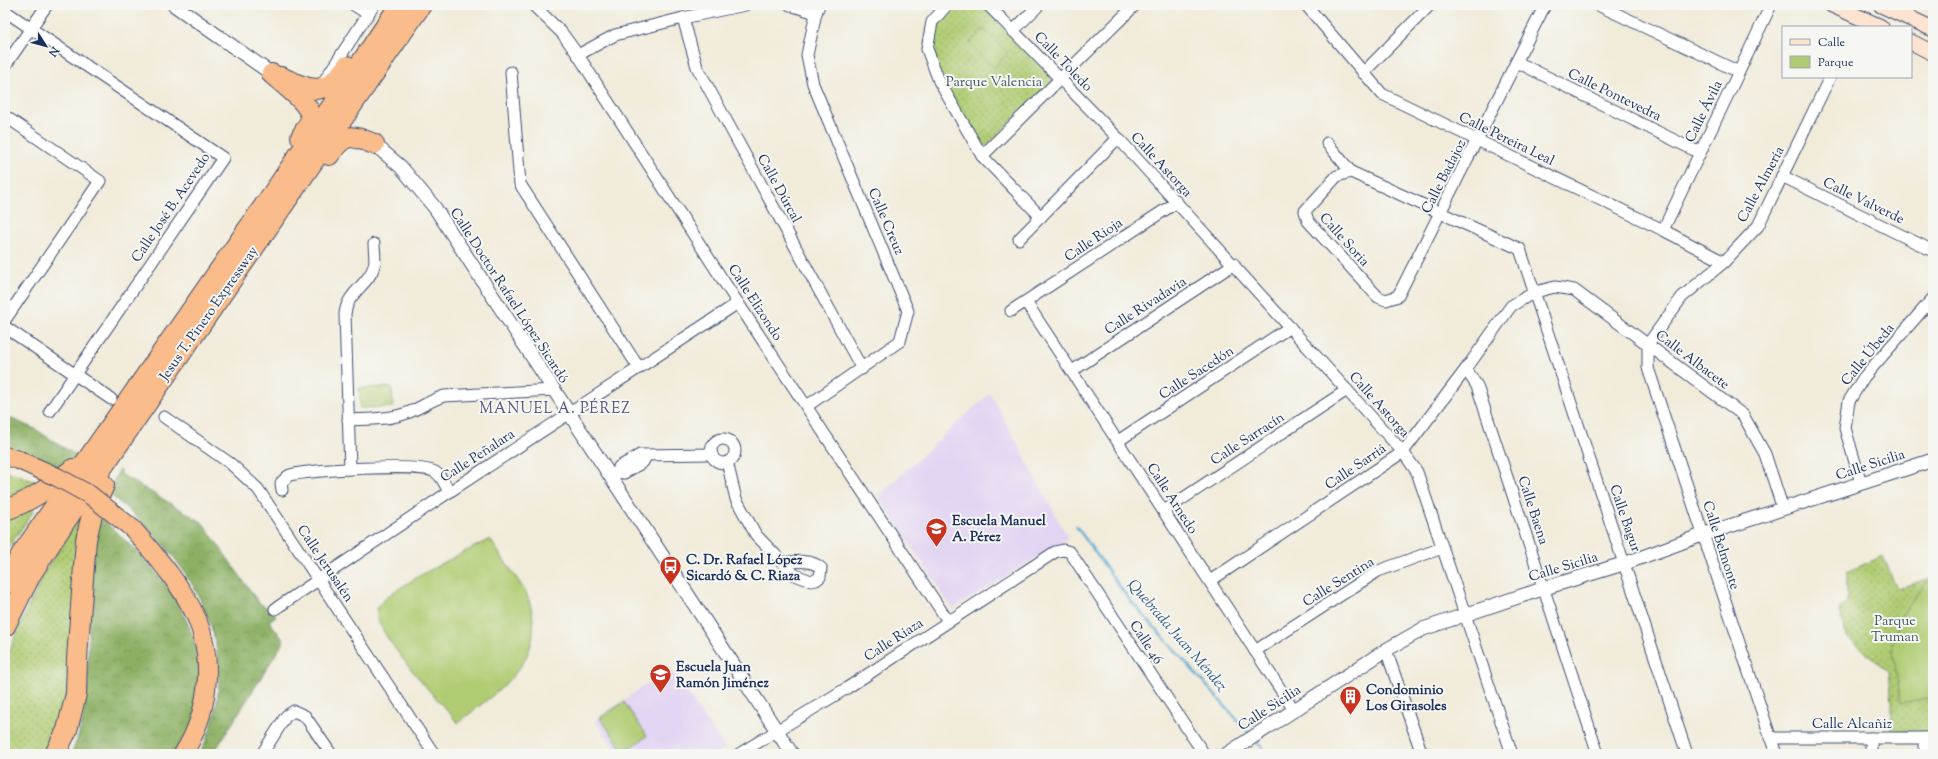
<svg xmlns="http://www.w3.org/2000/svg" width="1938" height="759" font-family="'Sorts Mill Goudy',serif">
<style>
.built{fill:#e2d4f3}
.green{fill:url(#green-dots);stroke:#667e68}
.forest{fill:url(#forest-crowns);stroke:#547061}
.pitch{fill:#b0cc72;stroke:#667e68}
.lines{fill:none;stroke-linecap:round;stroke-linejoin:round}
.stream{stroke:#59abd4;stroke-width:2.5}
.minor-casing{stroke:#3b4b71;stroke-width:13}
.tertiary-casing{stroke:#3b4b71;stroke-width:15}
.secondary-casing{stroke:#3b4b71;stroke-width:17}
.trunk-casing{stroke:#3b4b71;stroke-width:20}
.motorway-casing{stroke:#3b4b71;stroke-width:22}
.minor{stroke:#fff;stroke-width:11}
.tertiary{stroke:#fff;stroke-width:13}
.secondary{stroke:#fde4d0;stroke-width:15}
.trunk{stroke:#f9bc8a;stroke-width:18}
.motorway{stroke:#f9bc8a;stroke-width:20}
.trunk-bridge-casing{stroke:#3b4b71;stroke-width:20;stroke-linecap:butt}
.trunk-bridge{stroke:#f9bc8a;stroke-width:18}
.labels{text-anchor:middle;stroke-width:4;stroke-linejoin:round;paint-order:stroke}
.street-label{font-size:14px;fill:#1b2f5e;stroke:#f6f6f2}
.park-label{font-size:14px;fill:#405663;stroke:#f6f6f2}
.poi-label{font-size:14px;font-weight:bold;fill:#1b2f5e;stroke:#f6f6f2;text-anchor:start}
.neighbourhood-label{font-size:15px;letter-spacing:1px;fill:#585882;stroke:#f6f6f2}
.water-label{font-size:15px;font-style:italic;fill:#315a87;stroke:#f6f6f2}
</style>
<defs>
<pattern id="green-dots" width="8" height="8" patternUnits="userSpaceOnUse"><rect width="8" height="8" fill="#b0cc72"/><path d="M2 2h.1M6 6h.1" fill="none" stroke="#8ea661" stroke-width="1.8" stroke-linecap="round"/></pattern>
<pattern id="forest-crowns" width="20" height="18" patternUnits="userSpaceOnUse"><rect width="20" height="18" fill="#8cb064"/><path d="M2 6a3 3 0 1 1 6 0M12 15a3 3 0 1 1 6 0" fill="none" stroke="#729056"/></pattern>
</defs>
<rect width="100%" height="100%" fill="#f6f6f2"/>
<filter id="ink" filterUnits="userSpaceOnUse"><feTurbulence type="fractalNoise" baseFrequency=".025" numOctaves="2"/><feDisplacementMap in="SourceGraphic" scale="8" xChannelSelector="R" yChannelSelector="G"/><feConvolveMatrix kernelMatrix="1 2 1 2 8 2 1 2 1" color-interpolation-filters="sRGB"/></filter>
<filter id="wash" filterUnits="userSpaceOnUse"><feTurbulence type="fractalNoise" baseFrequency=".012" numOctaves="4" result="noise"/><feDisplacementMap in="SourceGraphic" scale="16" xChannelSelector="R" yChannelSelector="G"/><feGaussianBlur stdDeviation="0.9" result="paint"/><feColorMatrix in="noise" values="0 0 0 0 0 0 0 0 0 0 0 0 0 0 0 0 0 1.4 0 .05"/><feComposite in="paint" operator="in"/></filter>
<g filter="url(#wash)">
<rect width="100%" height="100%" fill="#f1ebda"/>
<g class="built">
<path d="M990,393L1068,538L953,609L878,496Z"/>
<path d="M670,668L725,748L716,754H618L595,720Z"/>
</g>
<g class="green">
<path d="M954,5H981L1051,76L1053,80L986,146L981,144C961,112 918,59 940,21C943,15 949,10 954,5Z"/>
<path d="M5,470L41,484L5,502Z"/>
<path d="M86,507L66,715L45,754H5V663L16,634L46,569Z"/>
<path d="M33,508V512L5,553V514Z"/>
<path d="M1883,556L1897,589L1933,577V734H1891L1892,703L1889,672L1847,637L1839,610L1847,601V572Z"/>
</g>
<g class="forest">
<path d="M5,416L35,429L78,457L68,471L37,457L5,450Z"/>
<path d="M119,470L122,475L202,522L259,603L270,609L276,616L269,621L284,641L213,754H200C251,649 191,557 108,493Z"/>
<path d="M98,516C152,561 211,624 198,700C197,707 197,715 194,721C191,732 184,743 178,754H71C94,710 86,635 90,586C91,563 96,539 98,516Z"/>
</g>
<g class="pitch">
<path d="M984,29L1008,53L994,68L969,44Z"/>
<path d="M392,387L393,407L360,408L359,388Z"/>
<path d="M490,539C498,552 507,564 516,577C519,583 525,589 527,595C551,660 502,687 458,723C443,705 370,630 377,609C382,591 471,549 490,539Z"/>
<path d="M1933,580V697L1901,703L1892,645L1901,616L1926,583Z"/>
<path d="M624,702L647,736L624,752L600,718Z"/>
</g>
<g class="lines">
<g class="stream">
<path d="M1076,526L1128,598L1250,734"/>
<path d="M1255,740L1268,754"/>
</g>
</g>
</g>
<g filter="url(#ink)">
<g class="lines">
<defs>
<g id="minor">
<path d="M354,5L368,14"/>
<path d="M533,5L562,33L578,55L724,282L948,621"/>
<path d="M790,5L816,13"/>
<path d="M947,5L932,22L927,49L939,81L982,156L1041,217"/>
<path d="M988,5L1118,138L1403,452L1417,472L1512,754"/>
<path d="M1306,5L1382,94L1663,230L1724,262"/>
<path d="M1598,5L1739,72"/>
<path d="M5,11L223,158L50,411"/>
<path d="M683,18L697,67L862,369"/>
<path d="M1013,31L1039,5"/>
<path d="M578,55L615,35L683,18L745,5"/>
<path d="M1517,62L1700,153"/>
<path d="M5,66L47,5"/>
<path d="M511,72L520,184L639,368"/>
<path d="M1363,73L1430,5"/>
<path d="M322,84L374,5"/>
<path d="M5,116L100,181L5,320"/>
<path d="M1327,143L1351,172L1520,249L1687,754"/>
<path d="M982,156L1135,5"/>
<path d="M1351,172L1337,176L1305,211L1308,221L1378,297L1386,300L1398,296L1545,5"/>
<path d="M1782,176L1933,251"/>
<path d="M1663,230L1771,5"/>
<path d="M1019,239L1118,138"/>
<path d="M1026,302L1294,710"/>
<path d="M1011,311L1177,202"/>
<path d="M5,327L111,399"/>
<path d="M1466,369L1477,386L1598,754"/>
<path d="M1072,371L1234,264"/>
<path d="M807,406L900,341L908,311L813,84L807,55L816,13L819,5"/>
<path d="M164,417L231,464L258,489L434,754"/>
<path d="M348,420C367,419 387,420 404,414C418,410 430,400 444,396L554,390"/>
<circle cx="723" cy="451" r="12"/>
<path d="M1118,441L1290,327"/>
<path d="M727,462L736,499L756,535L795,575L811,581L816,580L820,577L821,568C812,559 795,561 783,563"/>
<path d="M350,469L345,314C347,292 369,285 374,266C376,260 374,251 374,244"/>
<path d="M618,472L619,467L640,455L712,454"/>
<path d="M613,475L618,472L624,473L643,462L646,456"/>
<path d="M1861,483L1845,428L1849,401L1864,377L1933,298"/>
<path d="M282,490L281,483C284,480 287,476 290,475C309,470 420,463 435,472C442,476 445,485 449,492"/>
<path d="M1164,511L1347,390"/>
<path d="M1210,581L1403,452L1466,369L1511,306L1535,292L1555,287L1574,290L1743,415L1765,454L1783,509"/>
<path d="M275,609L449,492L738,303"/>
<path d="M1386,650L1422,754"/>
<path d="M1255,651L1378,571L1442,548"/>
<path d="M1770,738H1933"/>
<path d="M1871,738V754"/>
<path d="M1925,738V754"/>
<path d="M262,754L286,716L294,711L305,716L331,754"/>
<path d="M739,754L847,688L1055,552L1063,550L1070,552L1204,754"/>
<path d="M1776,754L1648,368V344L1682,297L1724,262L1758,226L1830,77"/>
</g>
<g id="tertiary">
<path d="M174,5L272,74"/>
<path d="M374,144L401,167L435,208L792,754"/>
<path d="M1227,754L1386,650L1423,629L1545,588L1626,563L1702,535L1933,460"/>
</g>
<g id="secondary">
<path d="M1832,5L1881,27"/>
<path d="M1881,5L1933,29"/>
<path d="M1911,42L1933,53"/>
</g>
<g id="trunk">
<path d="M5,456L19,460"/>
<path d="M133,529C156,556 183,587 197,619C215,663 208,715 183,754"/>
</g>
<g id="motorway">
<path d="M272,74C281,82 313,106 311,118C310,124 304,131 301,137"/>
<path d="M281,77C313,92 325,97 347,66"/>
<path d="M329,155C345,133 349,134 374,144"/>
<path d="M5,510C31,502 52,485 73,469"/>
<path d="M5,584L21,555L280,183L400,5"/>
<path d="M5,626L31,574L62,526L421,5"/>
<path d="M55,754L67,730L76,694L77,658L86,540L93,510L104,485"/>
</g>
</defs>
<use href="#minor" class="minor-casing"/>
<use href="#tertiary" class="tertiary-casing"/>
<use href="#secondary" class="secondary-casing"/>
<use href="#trunk" class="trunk-casing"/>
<use href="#motorway" class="motorway-casing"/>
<use href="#minor" class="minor"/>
<use href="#tertiary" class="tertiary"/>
<use href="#secondary" class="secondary"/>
<use href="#trunk" class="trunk"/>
<use href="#motorway" class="motorway"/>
<defs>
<path id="trunk-bridge" d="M19,460L57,477L90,495L133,529"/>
</defs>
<use href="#trunk-bridge" class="trunk-bridge-casing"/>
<use href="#trunk-bridge" class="trunk-bridge"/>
</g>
</g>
<defs>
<symbol id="school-pin" viewBox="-11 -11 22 30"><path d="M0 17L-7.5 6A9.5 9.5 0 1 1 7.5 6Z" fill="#c8321e" stroke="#f6f6f2"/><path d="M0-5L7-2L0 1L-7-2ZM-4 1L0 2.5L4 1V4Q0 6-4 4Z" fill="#fff"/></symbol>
<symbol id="bus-pin" viewBox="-11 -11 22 30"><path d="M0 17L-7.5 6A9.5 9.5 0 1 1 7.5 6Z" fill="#c8321e" stroke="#f6f6f2"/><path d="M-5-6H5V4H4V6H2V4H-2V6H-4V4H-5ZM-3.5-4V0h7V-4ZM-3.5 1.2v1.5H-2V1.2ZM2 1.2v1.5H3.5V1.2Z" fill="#fff"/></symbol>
<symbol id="building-pin" viewBox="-11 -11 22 30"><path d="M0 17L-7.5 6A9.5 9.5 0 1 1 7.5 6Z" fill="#c8321e" stroke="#f6f6f2"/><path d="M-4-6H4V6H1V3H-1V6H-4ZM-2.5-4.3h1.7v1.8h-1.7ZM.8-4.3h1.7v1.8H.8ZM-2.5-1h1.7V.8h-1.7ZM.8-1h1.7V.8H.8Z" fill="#fff"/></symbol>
</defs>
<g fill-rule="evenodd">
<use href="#school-pin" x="924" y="516" width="25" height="34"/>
<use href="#bus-pin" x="658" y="554" width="25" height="34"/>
<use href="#school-pin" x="648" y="662" width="25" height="34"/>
<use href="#building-pin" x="1338" y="684" width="25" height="34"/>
</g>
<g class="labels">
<g class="street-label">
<text transform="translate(1064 61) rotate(46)" y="5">Calle Toledo</text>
<text transform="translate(1615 94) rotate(26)" y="5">Calle Pontevedra</text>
<text transform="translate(1703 111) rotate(-64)" y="5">Calle Ávila</text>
<text transform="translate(1507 138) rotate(26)" y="5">Calle Pereira Leal</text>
<text transform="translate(1162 164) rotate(47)" y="5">Calle Astorga</text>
<text transform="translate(1443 176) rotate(-63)" y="5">Calle Badajoz</text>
<text transform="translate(1760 184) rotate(-62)" y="5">Calle Almería</text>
<text transform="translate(780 188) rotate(61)" y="5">Calle Dúrcal</text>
<text transform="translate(1864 200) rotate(26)" y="5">Calle Valverde</text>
<text transform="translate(170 207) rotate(-56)" y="5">Calle José B. Acevedo</text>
<text transform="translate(887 221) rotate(67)" y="5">Calle Creuz</text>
<text transform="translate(1093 239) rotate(-34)" y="5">Calle Rioja</text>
<text transform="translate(1345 239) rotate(48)" y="5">Calle Soria</text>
<text transform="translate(510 295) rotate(57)" y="5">Calle Doctor Rafael López Sicardó</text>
<text transform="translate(756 302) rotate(57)" y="5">Calle Elizondo</text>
<text transform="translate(1145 305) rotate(-33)" y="5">Calle Rivadavia</text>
<text transform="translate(208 313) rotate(-55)" y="5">Jesus T. Pinero Expressway</text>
<text transform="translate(1867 354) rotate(-51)" y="5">Calle Úbeda</text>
<text transform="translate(1693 359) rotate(37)" y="5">Calle Albacete</text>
<text transform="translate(1196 372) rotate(-33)" y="5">Calle Sacedón</text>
<text transform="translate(1380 404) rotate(48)" y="5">Calle Astorga</text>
<text transform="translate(1247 438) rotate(-33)" y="5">Calle Sarracín</text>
<text transform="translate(477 455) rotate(-33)" y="5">Calle Peñalara</text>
<text transform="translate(1870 464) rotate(-18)" y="5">Calle Sicilia</text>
<text transform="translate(1355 466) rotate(-34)" y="5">Calle Sarriá</text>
<text transform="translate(1173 498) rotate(57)" y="5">Calle Arnedo</text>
<text transform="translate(1534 510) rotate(72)" y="5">Calle Baena</text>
<text transform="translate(1626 518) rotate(71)" y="5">Calle Bagur</text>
<text transform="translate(1722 545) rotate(72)" y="5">Calle Belmonte</text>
<text transform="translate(326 563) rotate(56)" y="5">Calle Jerusalén</text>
<text transform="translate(1563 566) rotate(-17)" y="5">Calle Sicilia</text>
<text transform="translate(1338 581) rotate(-32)" y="5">Calle Sentina</text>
<text transform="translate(893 639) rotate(-33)" y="5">Calle Riaza</text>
<text transform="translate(1147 642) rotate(57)" y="5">Calle 46</text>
<text transform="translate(1269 707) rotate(-33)" y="5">Calle Sicilia</text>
<text x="1852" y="728">Calle Alcañiz</text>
</g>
<g class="park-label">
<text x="994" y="86">Parque Valencia</text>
<text x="1895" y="625">Parque<tspan x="1895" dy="16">Truman</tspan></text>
</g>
<g class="poi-label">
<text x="952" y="525">Escuela Manuel<tspan x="952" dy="16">A. Pérez</tspan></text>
<text x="686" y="564">C. Dr. Rafael López<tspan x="686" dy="16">Sicardó &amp; C. Riaza</tspan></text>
<text x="676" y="671">Escuela Juan<tspan x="676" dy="16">Ramón Jiménez</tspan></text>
<text x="1366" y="694">Condominio<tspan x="1366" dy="16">Los Girasoles</tspan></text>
</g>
<g class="neighbourhood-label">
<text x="555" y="413">MANUEL A. PÉREZ</text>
</g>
<g class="water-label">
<text transform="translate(1178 635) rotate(49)" y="5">Quebrada Juan Méndez</text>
</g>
</g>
<rect width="1938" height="759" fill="none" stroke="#f6f6f2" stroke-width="20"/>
<rect x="1782" y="26" width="130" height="52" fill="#f6f6f2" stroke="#9ea6b7"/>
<rect x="1790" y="39" width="20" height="6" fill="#fde4d0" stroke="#9ea6b7"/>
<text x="1818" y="46" font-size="12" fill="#1b2f5e">Calle</text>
<rect x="1790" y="56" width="20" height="12" fill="#b0cc72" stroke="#9ea6b7"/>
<text x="1818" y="66" font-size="12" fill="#1b2f5e">Parque</text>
<g transform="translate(46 46) rotate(126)" stroke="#f6f6f2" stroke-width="3" paint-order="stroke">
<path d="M0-3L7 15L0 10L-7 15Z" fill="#1b2f5e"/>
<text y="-6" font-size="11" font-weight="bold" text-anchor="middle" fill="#1b2f5e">N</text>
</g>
</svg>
